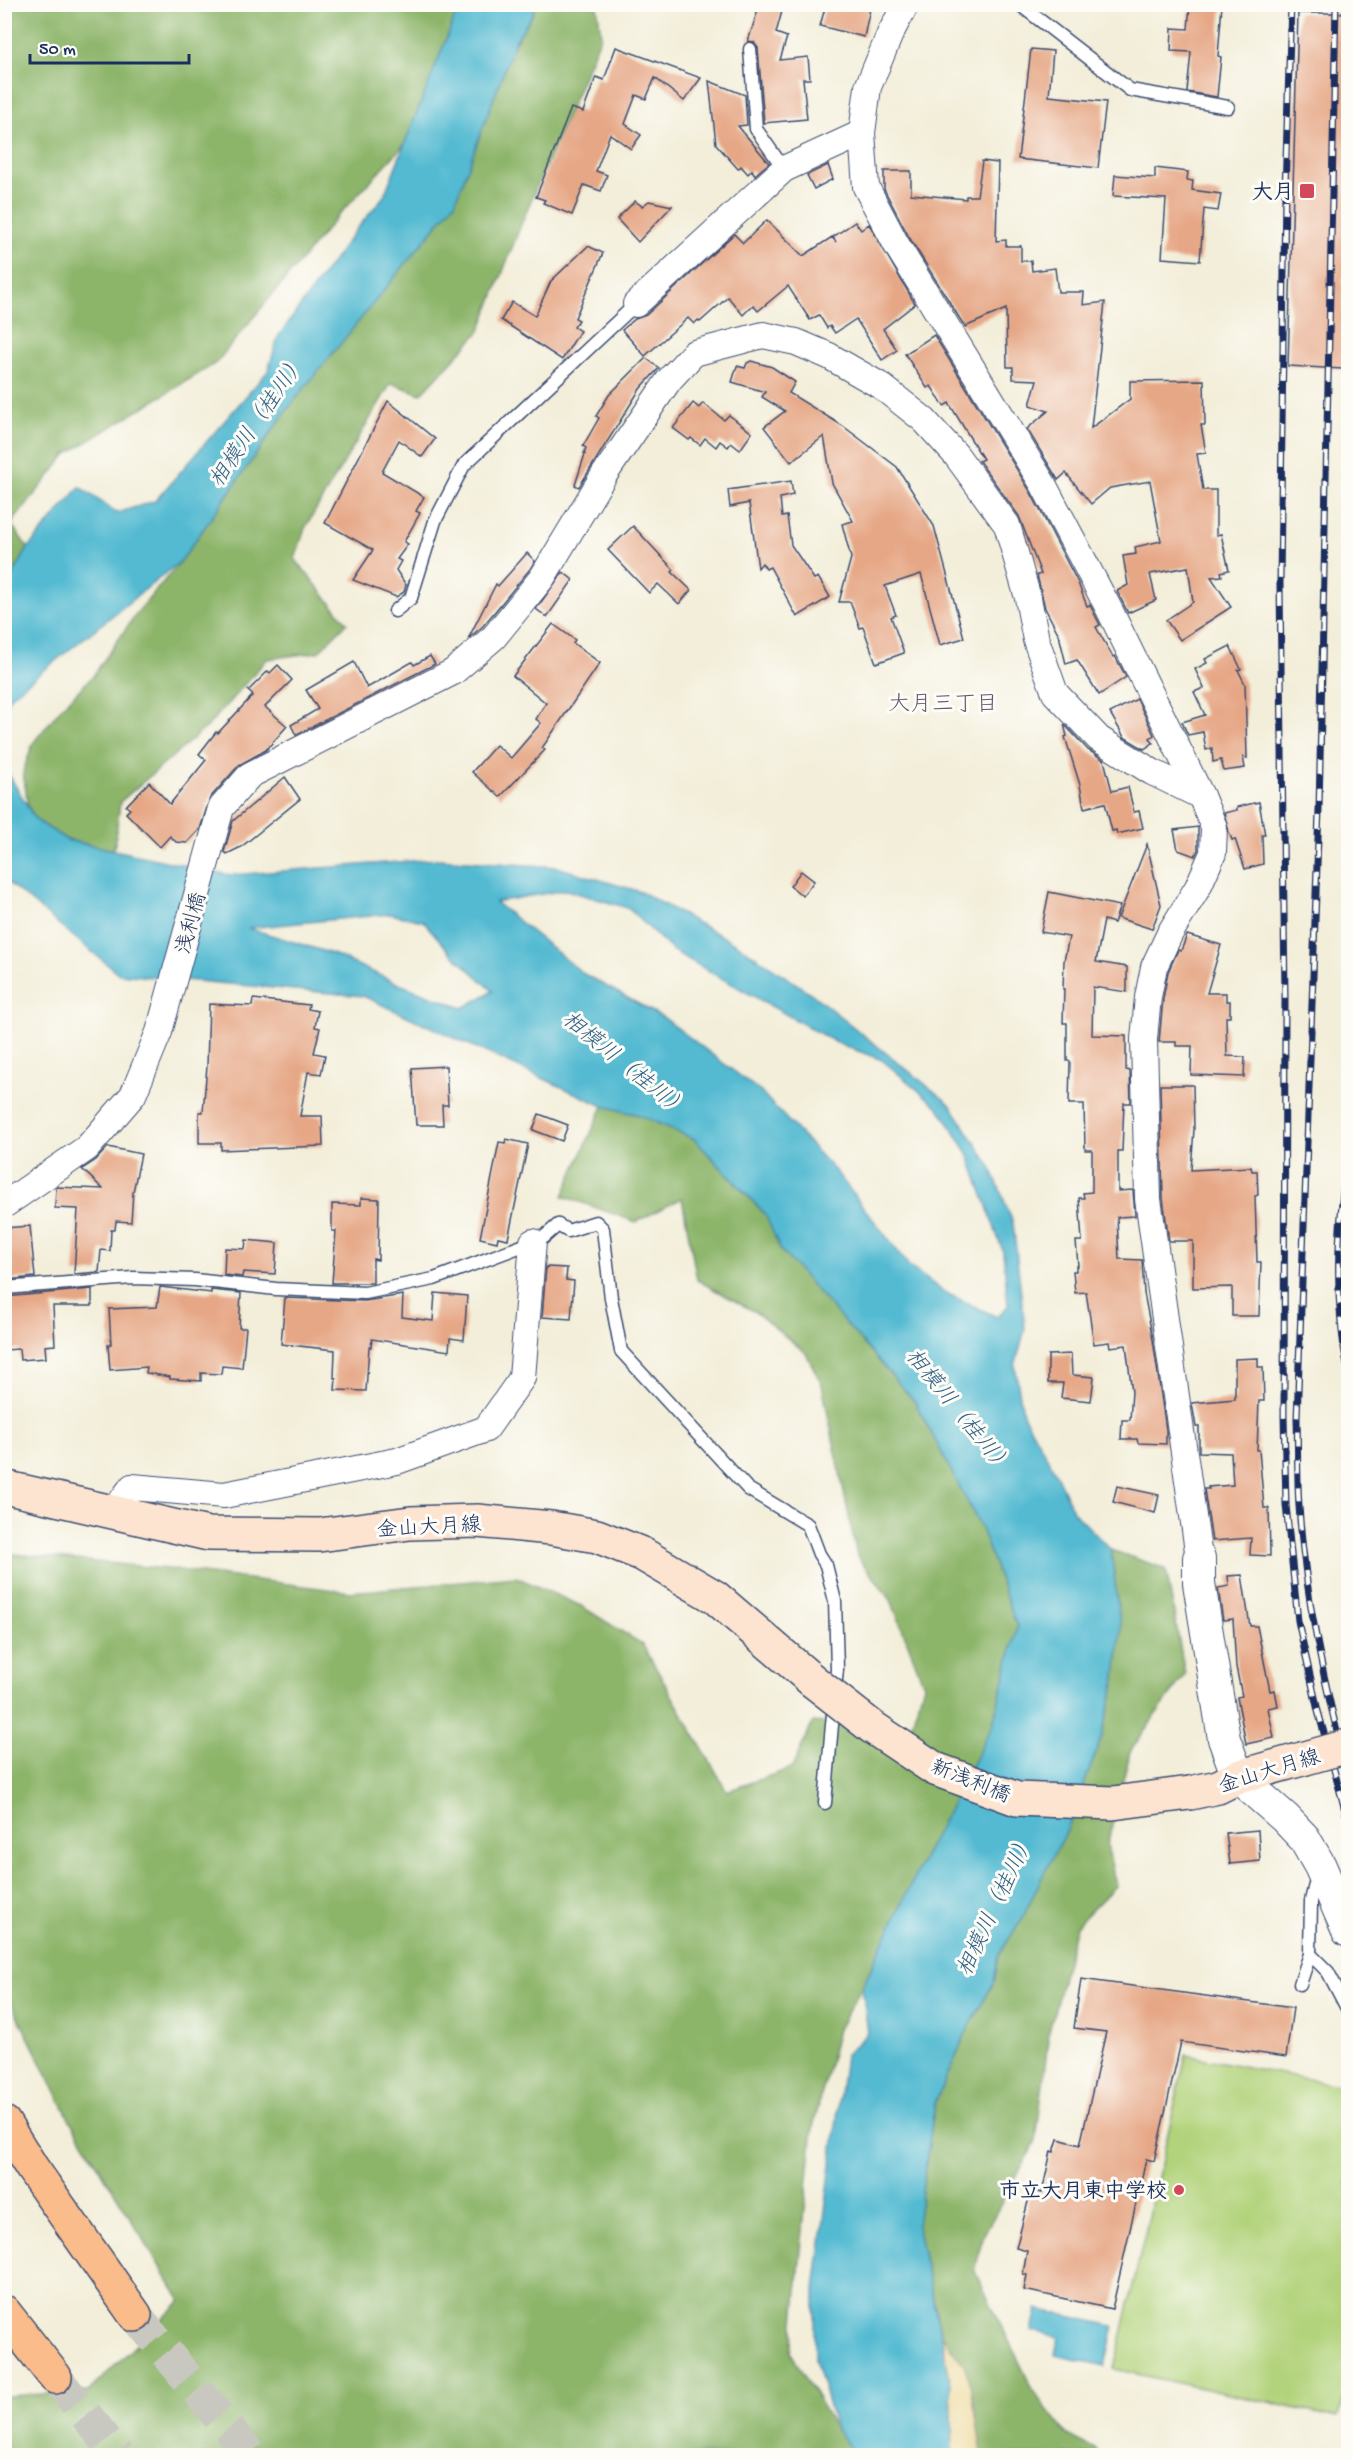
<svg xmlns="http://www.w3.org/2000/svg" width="1353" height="2460" font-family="'Gochi Hand','Klee One',sans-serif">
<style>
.green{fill:#b2d37b;stroke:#66816c;stroke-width:1.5}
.forest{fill:#8db56b;stroke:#547264;stroke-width:1.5}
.sand{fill:#eeda9e;stroke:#84847e;stroke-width:1.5}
.water{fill:#53bad1;stroke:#377498;stroke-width:1.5;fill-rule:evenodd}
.building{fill:#e6a786}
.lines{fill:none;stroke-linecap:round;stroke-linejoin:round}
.motorway-tunnel{stroke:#c8c8c0;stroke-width:33;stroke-dasharray:33 16;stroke-linecap:butt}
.service-casing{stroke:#3b4c70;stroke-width:15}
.minor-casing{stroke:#3b4c70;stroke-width:28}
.tertiary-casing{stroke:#3b4c70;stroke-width:34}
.secondary-casing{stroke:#3b4c70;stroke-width:36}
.motorway-casing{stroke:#3b4c70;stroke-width:36}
.service{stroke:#fff;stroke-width:12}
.minor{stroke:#fff;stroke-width:26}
.tertiary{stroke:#fff;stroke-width:32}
.secondary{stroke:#fde4d1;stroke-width:33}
.motorway{stroke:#fabc8b;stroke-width:33}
.rail-casing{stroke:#1b2f5e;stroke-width:7}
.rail{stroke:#fdfcf7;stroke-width:4.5;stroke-dasharray:14;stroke-linecap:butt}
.secondary-bridge-casing{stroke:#3b4c70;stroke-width:36;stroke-linecap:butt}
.secondary-bridge{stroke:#fde4d1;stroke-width:33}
.poi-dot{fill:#d1495b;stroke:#fdfcf7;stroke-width:2}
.labels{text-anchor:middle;stroke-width:6;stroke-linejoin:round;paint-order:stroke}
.poi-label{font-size:21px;font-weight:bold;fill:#1b2f5e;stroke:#fdfcf7;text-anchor:end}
.street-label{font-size:21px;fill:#1b2f5e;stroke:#fdfcf7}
.water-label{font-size:22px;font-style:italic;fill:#2f6086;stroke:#fdfcf7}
.neighbourhood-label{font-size:22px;fill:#62596c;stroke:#fdfcf7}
</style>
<rect width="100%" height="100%" fill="#fdfcf7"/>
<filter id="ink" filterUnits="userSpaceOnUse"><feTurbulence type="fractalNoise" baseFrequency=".0167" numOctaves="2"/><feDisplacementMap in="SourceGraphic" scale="12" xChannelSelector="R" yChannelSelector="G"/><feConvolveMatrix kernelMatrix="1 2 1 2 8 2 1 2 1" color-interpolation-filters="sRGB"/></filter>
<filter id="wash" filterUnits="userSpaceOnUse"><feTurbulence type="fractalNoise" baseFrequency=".008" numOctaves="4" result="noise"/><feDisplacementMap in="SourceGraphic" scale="24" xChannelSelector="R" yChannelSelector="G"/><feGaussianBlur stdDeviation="1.35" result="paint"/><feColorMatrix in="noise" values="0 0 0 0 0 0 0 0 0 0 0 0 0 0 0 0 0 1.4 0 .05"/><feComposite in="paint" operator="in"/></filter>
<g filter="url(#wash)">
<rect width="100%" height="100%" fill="#f3eed9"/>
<path class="green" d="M1186,2055L1348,2087V2379L1339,2418L1114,2369Z"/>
<g class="forest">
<path d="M5,5H460L404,145L335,219L216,363L67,454L11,524L28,548L5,589Z"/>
<path d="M532,5H597L601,36L524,217L480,331L421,394L391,383L305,528L295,559L347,623L318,652L267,659L209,725L120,802L114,850L67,840L36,820L28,806L23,772L33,743L62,707L93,676L136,614L181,561L289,407L534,12Z"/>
<path d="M603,1106L639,1115L694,1139L765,1214L915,1402L981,1528L1017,1627L993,1724L925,1855L862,1987L838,2029L813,2127L791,2353L836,2430L856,2455H5V2396L88,2392L181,2301L70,2120L5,1991V1553L178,1570L351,1592L516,1577L581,1606L642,1644L727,1791L792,1768L813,1722L910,1729L924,1685L891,1600L857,1556L822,1385L806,1353L755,1312L697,1280L682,1198L636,1222L563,1196Z"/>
<path d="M1111,1550L1166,1569L1185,1674L1130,1752L1107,1845L1116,1885L1076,1926L1049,2032L1036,2141L982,2238L975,2272L1035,2394L1067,2435L1094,2449L1101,2455H982L971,2385L964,2365L941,2335L917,2225L935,2102L966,2033L994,1982L999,1954L1022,1919L1046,1869L1066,1833L1101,1739L1115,1684L1121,1631Z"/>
</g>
<path class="sand" d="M941,2335L964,2365L971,2385L982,2455H953L951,2384Z"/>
<g class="water">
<path d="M460,4L532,5L534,12L515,41L455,203L289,407L181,561L10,697L5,706V590L28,548L80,487L117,513L155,501L268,371L278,337L351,236L384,196Z"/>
<path d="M4,767L36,820L67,840L230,875L437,859L557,867L641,892L738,945L812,994L950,1104L991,1167L1013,1223L1025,1329L1015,1366L1023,1414L1053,1468L1073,1511L1111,1550L1121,1631L1115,1684L1101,1739L1066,1833L1046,1869L1022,1919L999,1954L994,1982L966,2033L935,2103L917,2225L951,2384L953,2455H856L836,2430L815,2360V2289L845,2055L868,2033L862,1987L925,1855L993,1724L1017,1627L981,1528L915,1402L780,1249L765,1214L694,1139L639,1115L603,1106L363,996L119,974L5,880ZM566,890L628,908L673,951L837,1043L882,1060L939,1108L968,1153L1003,1252L1008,1306L997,1317L944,1292L909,1266L837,1173L761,1092L664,1018L584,974L495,902ZM390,914L423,921L449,951L493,991L463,1008L399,984L333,954L248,928Z"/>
<path d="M1037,2309L1114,2326L1105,2366L1055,2355L1059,2337L1032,2331Z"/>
</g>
<g id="blocks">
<g class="building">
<path d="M760,4H784L776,33L787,37L780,60L808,57L810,79H803L807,119L764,123L758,48L754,42L748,41Z"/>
<path d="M826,4H871L864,37L820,26Z"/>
<path d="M1190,4L1222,5L1218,56L1221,57L1217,97L1187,92L1191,52L1171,51L1172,28L1188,29Z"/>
<path d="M1298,13H1348V286L1343,277V369L1288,366Z"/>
<path d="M616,47L701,78L684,101L655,78L646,99L636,95L625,124L641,135L631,149L610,134L596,171L607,175L601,191L584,185L572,215L543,203L545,200L536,197L571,108L583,112L596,77L604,80Z"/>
<path d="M1031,49L1053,51L1049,96L1106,102L1098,168L1018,159Z"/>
<path d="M709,81L745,95L747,125L738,126L769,163L755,175L752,170L748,174L741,166L738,169L716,144Z"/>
<path d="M982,161L998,163L996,241L1006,240V246H1021V261H1031L1032,271L1055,268L1058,292H1084L1083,305L1105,302L1091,428L1130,399V381L1204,380L1205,425H1201L1206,453L1197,454L1203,490H1216V535L1221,534L1229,570L1221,572L1222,576L1211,577L1231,607L1180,640L1166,620L1193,602L1188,567L1150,574L1156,600L1128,613L1117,591L1128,585L1123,556L1136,554L1135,547L1161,541L1150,481L1110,488L1091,504L1066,473L1058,480L1027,429L1048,411L1030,405L1037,380L1013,379V367H1007L1006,309L965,327L909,237L884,189V171H911V194L966,199V196H977Z"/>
<path d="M828,165L833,179L814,189L807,175Z"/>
<path d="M1155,168L1188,172L1187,180L1193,181L1192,190L1221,194L1218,211L1204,209L1200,261L1162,258L1166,199L1113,196L1115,175L1155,178Z"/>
<path d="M635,201L642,206L649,201L672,206L638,242L617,219Z"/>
<path d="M767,220L803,256L832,237L836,242L833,237L855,222L861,230L869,224L915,304L883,329L897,350L882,360L856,319L835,333L830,326L827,328L819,315L810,320L788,286L758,311L753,305L743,315L728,297L700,322L698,320L694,324L688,318L645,356L622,330L635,319L646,315L734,234L743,243Z"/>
<path d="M588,246L603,253L575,318L579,320L574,327L580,331L562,360L501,320L512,302L535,316L551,281Z"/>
<path d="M934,335L1030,491L1078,583L1087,606L1090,605L1100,625L1096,627L1113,657L1115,656L1126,677L1099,695L1077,660L1066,664L1059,635L1045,608L1037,575L1041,574L1019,516L979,461L983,459L949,403L944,406L931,386L927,388L905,354Z"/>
<path d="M646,358L659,368L640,389L579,487L575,485L585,454L584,453L586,448L583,446L599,418L596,416L609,395Z"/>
<path d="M751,361L772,367L795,382L789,393L843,426L897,467L934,526L964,638L940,645L921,574L885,586L896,615L891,617L904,653L876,663L863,627L860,628L850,602H839L851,558L842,524L853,521L832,483L824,436L791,462L764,427L785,411L762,397L765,392L732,382L737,366L745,368L747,363Z"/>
<path d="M388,401L435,439L422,457L399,440L382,472L424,497L416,511L420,513L404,542L408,544L397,559L401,561L396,570L406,585L404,592L396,597L353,580L373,550L325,523Z"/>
<path d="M693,403L699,408L703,403L724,420L729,415L752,433L740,450L731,443L728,447L720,441L716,447L705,438L700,445L691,438L689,440L673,428Z"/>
<path d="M791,481L793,495L780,498L782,517L787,516L791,545L814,579L818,577L830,597L797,617L770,567L766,569L762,563L758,568L749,503L730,507L728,490Z"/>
<path d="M633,526L674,570L672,572L691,590L679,604L658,584L649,593L608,550Z"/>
<path d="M527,553L535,561L530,569L483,626L468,639L496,584L498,586Z"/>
<path d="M563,572L573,580L547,617L536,609Z"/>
<path d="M553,624L575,640L573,643L600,663L542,748L545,750L500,797L472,772L496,745L511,758L541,723L536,719L546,703L513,676Z"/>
<path d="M1230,646L1241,669L1238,670L1245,684L1247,758L1243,757L1245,768L1224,771L1221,760L1213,762L1212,748L1206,750L1203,732L1188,735L1182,722L1205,715L1194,692L1204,688L1195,669L1207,663L1205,659Z"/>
<path d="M430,656L435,664L296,735L291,725L318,709L306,690L354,662L367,688L412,662L414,665Z"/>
<path d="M278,665L292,680L265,707L287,726L266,750L239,765L210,798L200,829L187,843L176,842L170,836L160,847L126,813L130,809L126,806L149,782L170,804L206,760L199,754L216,732L218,733L253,695L248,691L268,671L270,673Z"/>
<path d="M1137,699L1154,735L1150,738L1153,743L1144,749L1124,737L1110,713Z"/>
<path d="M1064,724L1088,750L1104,760L1112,791L1128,787L1134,812L1139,811L1143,828L1117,834L1116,830L1112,831L1105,803L1084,808L1080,785L1065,737L1067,736Z"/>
<path d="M285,777L300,799L241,847L227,854L224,852L233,821Z"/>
<path d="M1259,802L1265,835H1262L1263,864L1245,869L1235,839L1232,840L1229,832L1224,813L1237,810V807Z"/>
<path d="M1198,827V850L1195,856L1178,850L1174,830Z"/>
<path d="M1147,844L1161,905L1152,929L1118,918Z"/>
<path d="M801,871L814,881L803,896L790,886Z"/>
<path d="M1049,892L1120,906L1114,923L1104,920L1096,962L1127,967V992L1093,987L1092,1035L1126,1036V1070L1130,1071L1131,1103H1124L1122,1151H1118V1191L1133,1190L1135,1216L1117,1217L1119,1259L1142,1260L1144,1293L1153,1340L1166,1430V1444L1138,1443L1137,1439H1121L1122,1420H1130L1132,1392L1126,1345L1110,1347L1109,1342L1094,1344L1086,1292L1075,1293L1073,1271H1076V1266H1078L1076,1241H1082L1079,1198H1084L1083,1193L1092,1192V1150H1085L1084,1104H1069L1070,1061H1067V1023H1063L1064,989H1063L1064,961L1069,937L1041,932Z"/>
<path d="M1187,935L1221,945L1207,993H1226V1001H1230V1017H1226L1227,1056L1245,1057L1244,1077L1191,1075L1192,1046H1176V1042H1159L1163,999L1168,972L1178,950L1181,951Z"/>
<path d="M253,999L309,1005L308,1009L318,1011L315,1027L320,1028L314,1053L325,1055L321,1074L308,1072L300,1116H322L323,1146L221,1150V1143H199V1112H203L207,1066L209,1004L252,1006Z"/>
<path d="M446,1066L448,1105H442L443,1125H416L412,1068Z"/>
<path d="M1160,1085H1193L1194,1129L1191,1170L1251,1167L1252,1171H1257L1258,1195L1255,1196L1257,1262H1261L1259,1316H1232V1287L1193,1288V1241H1169L1163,1198Z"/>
<path d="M539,1114L568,1125L562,1141L533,1130Z"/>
<path d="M506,1139L528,1144L508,1239L498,1237L497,1242L480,1238L499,1142L505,1143Z"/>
<path d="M108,1147L141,1154L133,1192L131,1222L116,1221L115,1230H111L110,1251L101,1250L99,1272L74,1274L78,1209L55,1208L56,1187L103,1189L82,1169L96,1160Z"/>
<path d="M361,1198L379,1199L378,1260L373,1259V1283H332L336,1231H332V1204L361,1205Z"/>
<path d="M30,1226L35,1277L6,1280L4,1228Z"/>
<path d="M246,1240L277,1243L275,1274L243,1272L242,1277L224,1275L225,1248L245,1249Z"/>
<path d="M546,1267L567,1268L566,1280L574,1281L571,1319L542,1317Z"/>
<path d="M160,1287L211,1293V1290L241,1293L239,1328H246L242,1368L222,1366L221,1374L201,1373V1381L170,1379V1377L146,1373L147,1367L110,1370L108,1345L111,1344L109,1309L157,1307Z"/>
<path d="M92,1289V1306H53L55,1345L45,1346L46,1358L20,1360L19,1349L4,1350V1297Z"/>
<path d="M435,1293L467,1296L464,1340L450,1338L449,1351L372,1339L371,1347H369L366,1391L335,1390L336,1378H334L335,1350L281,1344L285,1298L365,1301L403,1295L402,1317L433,1321Z"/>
<path d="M1071,1354L1072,1375L1094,1377L1091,1401L1061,1398L1063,1383H1048V1355Z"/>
<path d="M1258,1358V1367H1263L1264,1401H1259L1257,1450H1259L1264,1508H1269L1270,1556L1250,1555L1251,1538L1212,1541L1204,1489H1209L1208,1487L1233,1485L1231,1453L1199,1452V1427H1196L1192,1403L1235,1399V1359Z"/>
<path d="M1117,1486L1159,1495L1155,1513L1113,1502Z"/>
<path d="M1242,1575L1250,1626H1257L1270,1691L1275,1690L1278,1706L1268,1708L1274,1738L1246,1744L1237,1697L1242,1696L1236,1667L1233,1619L1223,1620L1218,1588L1229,1586L1228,1576Z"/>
<path d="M1258,1830L1260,1861L1230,1864L1226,1833Z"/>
<path d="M1081,1979L1293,2008L1286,2057L1181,2042L1154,2161L1146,2159L1112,2309L1024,2290L1027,2275L1023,2274L1027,2251L1016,2248L1031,2190L1042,2193L1051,2151L1054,2152L1058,2139L1080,2145L1106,2032L1074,2028Z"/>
</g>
</g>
</g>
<g filter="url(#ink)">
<use href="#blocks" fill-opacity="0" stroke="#3b4c70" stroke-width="1.5"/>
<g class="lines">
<g class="motorway-tunnel">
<path d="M135,2315L251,2456"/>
<path d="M55,2377L119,2456"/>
</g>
<defs>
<g id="service">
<path d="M1019,4L1130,90L1228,107"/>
<path d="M750,49L756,129L784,169"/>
<path d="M395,611L411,598L435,521L464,465L636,304"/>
<path d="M4,1288L133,1278L195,1280L276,1289L365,1293L434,1279L543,1238L558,1225L568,1231L596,1222L603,1229L611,1298L621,1351L748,1489L808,1525L819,1554L826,1565L835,1601L837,1669L825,1803"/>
<path d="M1310,1954L1328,1972L1348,2010"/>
<path d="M1300,1984L1310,1954L1311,1901L1317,1876"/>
</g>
<g id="minor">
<path d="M906,4L890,34L868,87L862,133L866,187L896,244L1043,484L1108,607L1201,796L1214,827L1213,853L1198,887L1170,933L1154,967L1148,997L1144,1039L1148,1199L1199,1558"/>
<path d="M636,304L784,169L862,133"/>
<path d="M4,1205L87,1148L133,1095L159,1032L221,808L250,775L453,672L494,637L542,578L604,475L669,380L694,353L763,335L796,342L829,356L881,386L924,420L956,455L1007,525L1028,598L1036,640L1055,693L1099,739L1152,772L1201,796"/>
<path d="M114,1511L132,1487L224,1495L397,1461L486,1429L522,1378L533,1242"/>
</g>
<path id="tertiary" d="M1199,1558V1583L1224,1739L1238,1777L1285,1818L1304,1838L1320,1866L1348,1931"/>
<g id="secondary">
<path d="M4,1487L208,1534L319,1535L410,1523L477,1521L551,1528L597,1536L642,1554L715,1597L813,1681"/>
<path d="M1190,1793L1218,1787L1238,1777L1302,1759"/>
</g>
<g id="motorway">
<path d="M4,2123L32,2168L135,2315"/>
<path d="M4,2312L55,2377"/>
</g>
</defs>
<use href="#service" class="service-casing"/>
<use href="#minor" class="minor-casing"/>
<use href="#tertiary" class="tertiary-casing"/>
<use href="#secondary" class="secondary-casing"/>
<use href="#motorway" class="motorway-casing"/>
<use href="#service" class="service"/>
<use href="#minor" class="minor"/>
<use href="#tertiary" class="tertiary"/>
<use href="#secondary" class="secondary"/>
<use href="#motorway" class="motorway"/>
<defs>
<g id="rail">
<path d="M1291,4L1285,190L1280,584L1285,995L1284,1415L1286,1505L1298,1621L1318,1711L1348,1821"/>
<path d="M1336,4L1319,810L1297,1419C1298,1448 1297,1477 1299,1506C1305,1597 1325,1687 1348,1775"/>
<path d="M1348,1151C1338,1225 1333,1296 1348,1370"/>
</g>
</defs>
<use href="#rail" class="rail-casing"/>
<use href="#rail" class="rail"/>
<defs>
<g id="secondary-bridge">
<path d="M813,1681L872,1727L935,1769L1017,1799L1113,1803L1190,1793"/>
<path d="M1302,1759L1348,1746"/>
</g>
</defs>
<use href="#secondary-bridge" class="secondary-bridge-casing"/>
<use href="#secondary-bridge" class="secondary-bridge"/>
</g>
</g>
<g class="poi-dot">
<rect x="1299" y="183" width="16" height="16" rx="3"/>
<circle cx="1179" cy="2190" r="6"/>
</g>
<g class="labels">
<g class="poi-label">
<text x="1294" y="198">大月</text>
<text x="1167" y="2197">市立大月東中学校</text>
</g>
<g class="street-label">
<text transform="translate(190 923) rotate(-75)" y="7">浅利橋</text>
<text transform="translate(429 1526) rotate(-3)" y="7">金山大月線</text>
<text transform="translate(1269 1770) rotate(-17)" y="7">金山大月線</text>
<text transform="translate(971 1780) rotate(22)" y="7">新浅利橋</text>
</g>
<g class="water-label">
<text transform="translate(256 420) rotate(-56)" y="8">相模川（桂川）</text>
<text transform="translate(626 1063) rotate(39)" y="8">相模川（桂川）</text>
<text transform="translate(960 1410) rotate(51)" y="8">相模川（桂川）</text>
<text transform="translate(994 1904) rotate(-65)" y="8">相模川（桂川）</text>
</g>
<g class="neighbourhood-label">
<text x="943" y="710">大月三丁目</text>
</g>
</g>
<rect width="1353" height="2460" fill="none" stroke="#fdfcf7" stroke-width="24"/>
<path d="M30 54v9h159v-9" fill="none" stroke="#1b2f5e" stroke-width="3"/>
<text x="39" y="54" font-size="18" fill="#1b2f5e" stroke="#fdfcf7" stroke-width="4.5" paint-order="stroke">50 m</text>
</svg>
